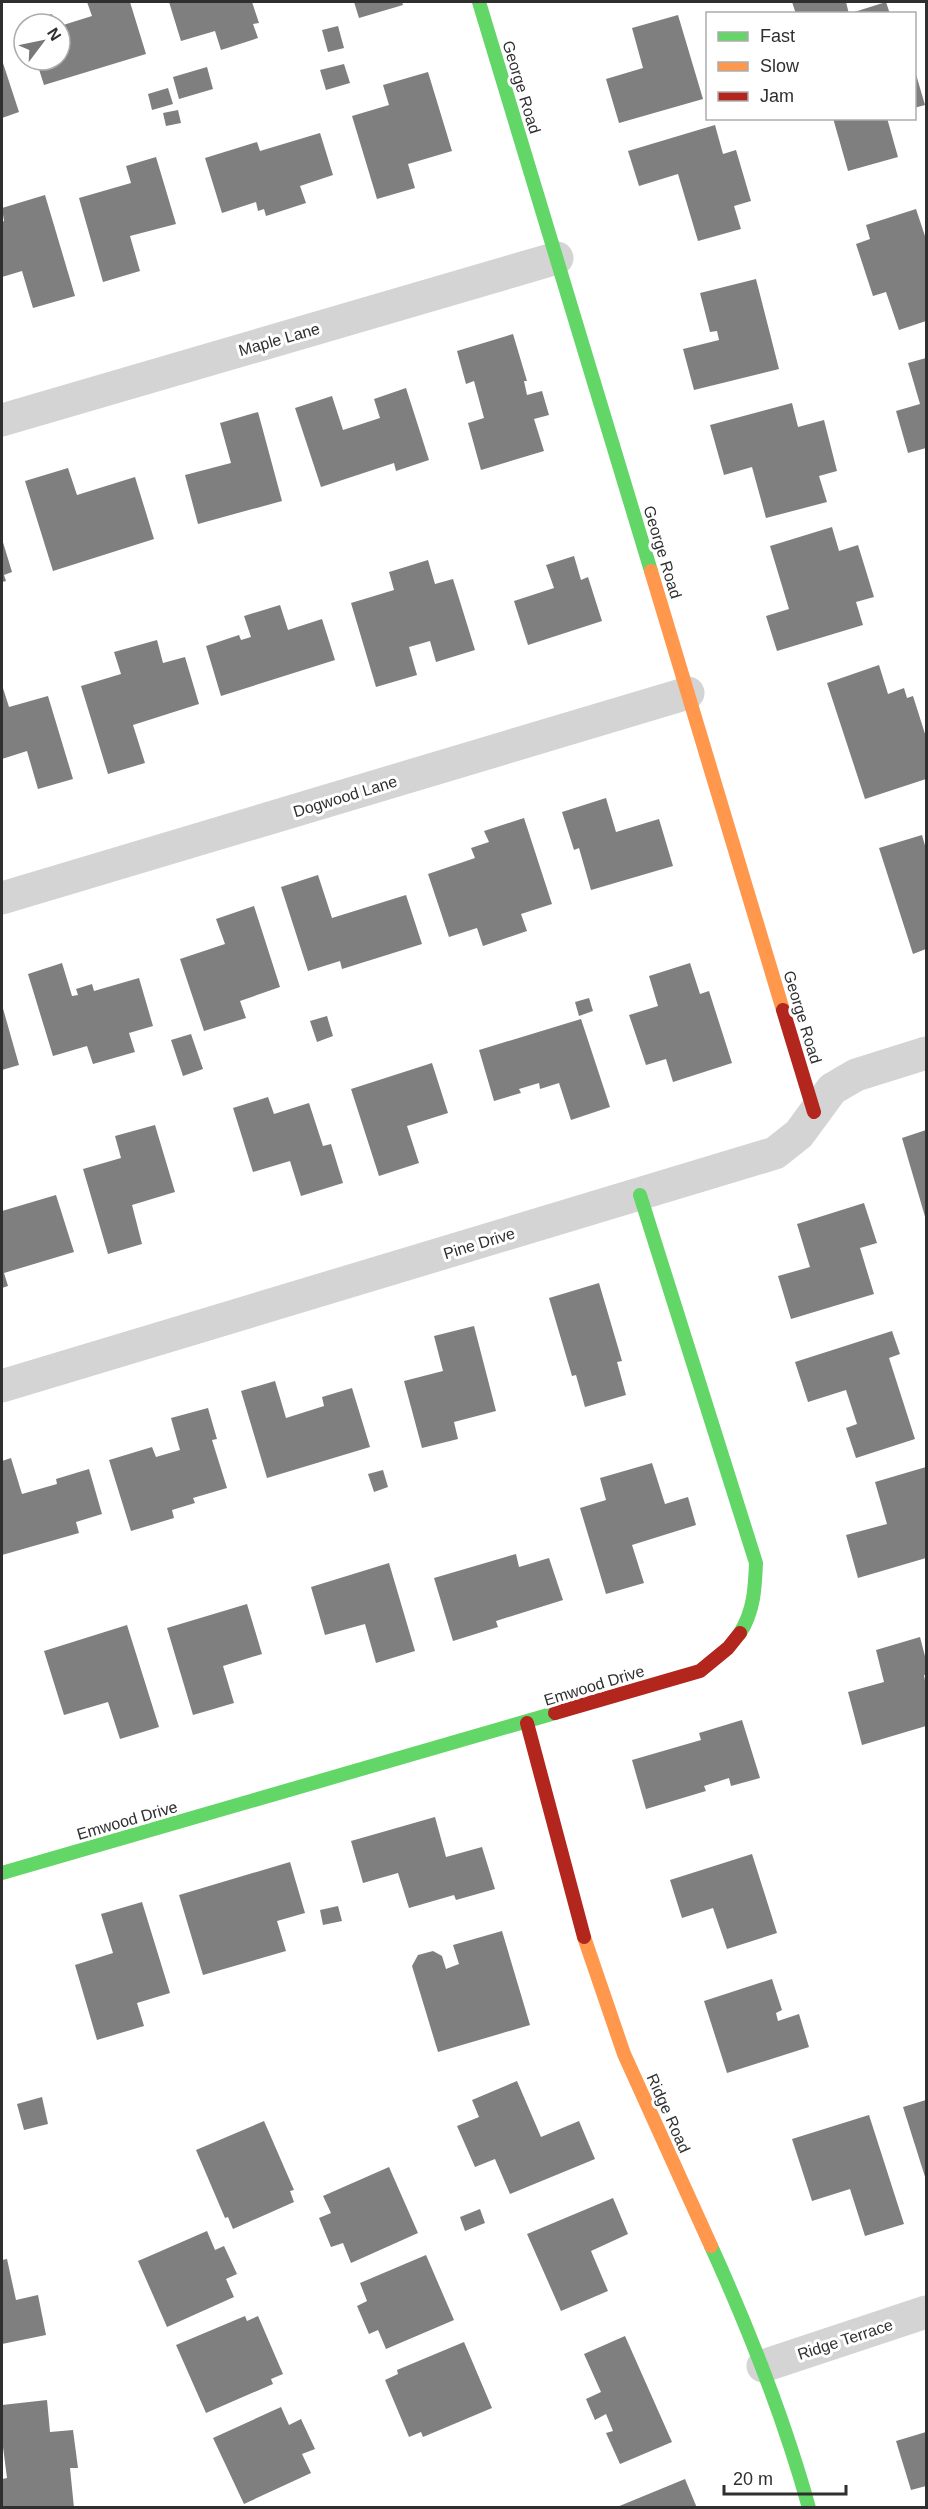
<svg xmlns="http://www.w3.org/2000/svg" width="928" height="2509" font-family="Helvetica,sans-serif">
<style>
.building{fill:#7f7f7f}
.lines{fill:none;stroke-linecap:round;stroke-linejoin:round}
.street{stroke:#d4d4d4;stroke-width:33}
.fast{stroke:#63d668;stroke-width:14}
.slow{stroke:#ff974d;stroke-width:14}
.jam{stroke:#b3261e;stroke-width:14}
.labels{text-anchor:middle;stroke-width:6;stroke-linejoin:round;paint-order:stroke}
.street-label{font-size:16px;fill:#2f2f2f;stroke:#fff}
</style>
<rect width="100%" height="100%" fill="#fff"/>
<g class="building">
<path d="M87,2H130L146,54L44,85L36,60H60V26L92,16Z"/>
<path d="M169,2H252L259,23L253,24L258,38L221,50L215,31L181,41Z"/>
<path d="M354,2H402L403,5L359,18Z"/>
<path d="M792,2H846L849,14H796Z"/>
<path d="M886,2L890,14H851V13Z"/>
<path d="M52,14L55,24H21V23Z"/>
<path d="M678,15L703,99L619,123L606,79L643,68L632,28Z"/>
<path d="M338,26L344,48L328,52L322,30Z"/>
<path d="M2,60L19,112L2,118Z"/>
<path d="M344,64L350,83L326,90L320,70Z"/>
<path d="M207,67L213,89L179,99L173,77Z"/>
<path d="M915,71L925,105L914,108V72Z"/>
<path d="M428,72L452,151L408,164L415,188L377,199L352,116L389,105L383,85Z"/>
<path d="M168,88L173,104L152,110L148,94Z"/>
<path d="M178,110L181,123L166,126L163,113Z"/>
<path d="M833,118H887L898,157L848,171Z"/>
<path d="M715,125L723,154L736,150L751,201L734,206L741,229L698,241L678,174L639,186L628,151Z"/>
<path d="M320,133L333,175L300,186L306,203L266,216L264,209L258,211L256,202L222,213L205,158L257,142L260,151Z"/>
<path d="M156,157L176,224L130,236L140,271L103,282L79,198L131,183L126,166Z"/>
<path d="M45,195L75,296L33,308L22,271L2,277V222L4,221L2,208Z"/>
<path d="M916,209L926,239V321L899,330L886,292L873,296L856,244L870,239L866,225Z"/>
<path d="M756,279L779,369L694,390L683,349L719,340L717,331L710,332L700,293Z"/>
<path d="M513,334L527,381H524L527,395L542,391L549,415L534,419L544,451L481,470L468,423L484,418L474,381L466,384L457,351Z"/>
<path d="M926,358V448L908,453L896,411L920,404L908,363Z"/>
<path d="M406,388L429,460L396,471L394,463L321,487L295,408L332,396L343,430L380,418L374,399Z"/>
<path d="M792,403L798,427L824,420L837,471L819,476L827,502L766,518L752,467L724,475L710,425Z"/>
<path d="M258,412L282,501L198,524L185,475L231,463L220,423Z"/>
<path d="M68,468L77,495L135,477L154,539L53,571L25,481Z"/>
<path d="M832,527L839,551L858,545L874,597L856,602L863,625L777,651L766,616L789,609L770,546Z"/>
<path d="M2,539L12,572L4,575L6,581L2,582Z"/>
<path d="M574,556L581,580L588,577L602,621L528,645L514,601L554,588L546,565Z"/>
<path d="M428,560L435,584L453,579L475,650L436,662L430,641L409,647L417,675L376,687L351,603L394,590L389,572Z"/>
<path d="M280,605L288,630L322,619L335,660L221,696L206,646L239,635L241,640L251,637L244,616Z"/>
<path d="M157,640L163,663L185,657L199,704L133,725L145,763L108,774L81,686L121,674L114,652Z"/>
<path d="M879,665L888,694L904,688L907,698L913,696L926,737V779L865,799L827,683Z"/>
<path d="M2,685L9,707L48,696L73,779L38,789L27,751L2,759Z"/>
<path d="M606,798L616,832L659,819L673,866L591,890L579,848L574,850L562,812Z"/>
<path d="M524,818L552,904L521,914L527,931L483,946L477,928L449,937L428,874L475,858L471,848L489,842L484,831Z"/>
<path d="M922,835L926,849V949L913,954L879,848Z"/>
<path d="M318,875L332,918L406,895L422,944L342,969L340,961L308,971L281,887Z"/>
<path d="M254,906L280,987L240,1001L246,1018L204,1031L180,959L225,944L216,919Z"/>
<path d="M62,963L72,996L78,995L76,989L92,984L94,991L139,978L153,1026L129,1033L135,1052L93,1064L87,1046L53,1056L28,974Z"/>
<path d="M690,963L700,994L709,991L732,1063L673,1082L666,1059L646,1065L629,1015L658,1006L649,976Z"/>
<path d="M589,998L593,1011L579,1016L575,1002Z"/>
<path d="M2,1005L19,1065L2,1070Z"/>
<path d="M327,1016L333,1036L317,1042L310,1021Z"/>
<path d="M581,1019L610,1107L571,1120L559,1083L540,1089L539,1083L519,1089L521,1093L494,1101L479,1050Z"/>
<path d="M191,1034L203,1069L183,1076L171,1040Z"/>
<path d="M432,1063L448,1113L407,1126L419,1163L379,1176L351,1089Z"/>
<path d="M268,1097L274,1114L309,1103L323,1146L331,1144L343,1183L301,1196L290,1161L253,1172L233,1108Z"/>
<path d="M155,1125L175,1192L132,1205L142,1244L108,1254L83,1169L121,1158L115,1136Z"/>
<path d="M926,1130V1220L902,1138Z"/>
<path d="M56,1195L74,1252L4,1273L8,1286L2,1288V1211Z"/>
<path d="M864,1203L877,1243L860,1248L874,1294L791,1319L778,1276L810,1267L797,1224Z"/>
<path d="M599,1283L622,1361L617,1362L626,1395L585,1407L576,1375L572,1376L549,1298Z"/>
<path d="M474,1326L496,1411L454,1422L458,1439L422,1448L404,1381L443,1371L434,1336Z"/>
<path d="M892,1331L900,1354L889,1358L915,1439L856,1458L846,1428L857,1424L846,1390L808,1402L795,1362Z"/>
<path d="M275,1381L286,1418L324,1406L322,1397L352,1388L370,1447L267,1478L241,1391Z"/>
<path d="M208,1408L217,1439L212,1440L227,1488L193,1498L195,1503L172,1510L174,1518L131,1531L109,1460L152,1447L156,1457L180,1450L171,1418Z"/>
<path d="M11,1458L22,1494L57,1484L56,1479L89,1469L102,1514L76,1522L79,1533L2,1555V1461Z"/>
<path d="M652,1463L665,1504L688,1497L696,1525L632,1545L644,1583L606,1594L580,1508L606,1500L600,1478Z"/>
<path d="M926,1467V1558L858,1578L846,1535L887,1524L875,1482Z"/>
<path d="M383,1470L388,1487L374,1492L368,1474Z"/>
<path d="M516,1554L519,1567L549,1558L563,1600L496,1621L498,1627L453,1641L434,1578Z"/>
<path d="M389,1563L415,1651L376,1663L365,1624L325,1635L311,1587Z"/>
<path d="M247,1604L262,1654L223,1666L234,1703L193,1715L167,1628Z"/>
<path d="M127,1625L159,1727L120,1739L108,1702L64,1715L44,1651Z"/>
<path d="M920,1637L926,1660V1675H924L926,1686V1726L862,1745L848,1692L884,1682L876,1650Z"/>
<path d="M742,1720L760,1778L731,1786L729,1778L704,1786L706,1791L646,1809L632,1760L701,1740L699,1733Z"/>
<path d="M435,1817L446,1857L482,1847L495,1889L456,1900L454,1895L409,1908L398,1873L363,1883L351,1841Z"/>
<path d="M752,1854L777,1933L727,1949L713,1908L682,1918L670,1880Z"/>
<path d="M290,1862L305,1913L277,1921L286,1951L203,1975L179,1895Z"/>
<path d="M142,1902L170,1993L137,2003L144,2026L97,2040L75,1965L113,1953L101,1914Z"/>
<path d="M338,1906L342,1921L323,1925L320,1910Z"/>
<path d="M502,1931L530,2025L438,2052L412,1966L418,1955L433,1951L442,1956L446,1969L459,1964L453,1945Z"/>
<path d="M772,1979L782,2010L776,2013L778,2021L799,2014L809,2047L727,2073L704,2001Z"/>
<path d="M517,2081L541,2137L579,2121L595,2159L510,2194L495,2159L475,2167L457,2126L479,2117L472,2100Z"/>
<path d="M42,2097L48,2124L24,2130L17,2104Z"/>
<path d="M926,2100V2180L903,2107Z"/>
<path d="M869,2115L904,2224L865,2236L850,2189L812,2201L792,2139Z"/>
<path d="M264,2121L294,2190L290,2191L294,2202L233,2229L228,2217L225,2218L196,2150Z"/>
<path d="M389,2167L418,2233L351,2263L343,2243L331,2247L319,2218L331,2213L323,2196Z"/>
<path d="M613,2198L628,2234L591,2251L608,2291L561,2311L527,2234Z"/>
<path d="M480,2209L485,2223L465,2231L460,2217Z"/>
<path d="M207,2231L215,2250L224,2246L237,2274L226,2279L234,2297L167,2327L138,2261Z"/>
<path d="M426,2255L454,2320L386,2349L378,2330L369,2334L357,2306L367,2301L360,2283Z"/>
<path d="M7,2259L16,2300L38,2295L46,2335L2,2344V2260Z"/>
<path d="M245,2316L247,2321L258,2316L283,2374L271,2379L273,2384L206,2413L176,2345Z"/>
<path d="M625,2336L672,2442L620,2464L606,2433L613,2431L606,2414L595,2420L586,2399L601,2392L584,2354Z"/>
<path d="M464,2342L492,2408L423,2437L421,2432L409,2437L385,2380L398,2374L397,2370Z"/>
<path d="M47,2400L50,2432L73,2430L78,2468H70L74,2508H2V2479L7,2478L2,2439V2405Z"/>
<path d="M281,2407L289,2425L301,2419L315,2449L302,2454L311,2473L244,2504L213,2438Z"/>
<path d="M926,2432V2486L911,2490L896,2441Z"/>
<path d="M685,2479L697,2508H617V2507Z"/>
</g>
<g class="lines">
<g class="street">
<path d="M2,420L557,258"/>
<path d="M2,898L688,693"/>
<path d="M2,1386L775,1153L799,1134L832,1089L856,1075L926,1053"/>
<path d="M763,2366L926,2312"/>
</g>
<g class="fast">
<path d="M479,2L651,571"/>
<path d="M640,1195L756,1563C755,1588 754,1611 740,1633"/>
<path d="M2,1873L555,1713"/>
<path d="M711,2246C750,2332 784,2418 809,2508"/>
</g>
<g class="slow">
<path d="M651,571L783,1010"/>
<path d="M584,1937L624,2054L711,2246"/>
</g>
<g class="jam">
<path d="M783,1010L814,1112"/>
<path d="M555,1713L700,1671L728,1648L740,1633"/>
<path d="M527,1723L584,1937"/>
</g>
</g>
<g class="labels">
<g class="street-label">
<text transform="translate(522 87) rotate(73)" y="6">George Road</text>
<text transform="translate(279 339) rotate(-16)" y="6">Maple Lane</text>
<text transform="translate(663 552) rotate(73)" y="6">George Road</text>
<text transform="translate(345 796) rotate(-17)" y="6">Dogwood Lane</text>
<text transform="translate(803 1017) rotate(73)" y="6">George Road</text>
<text transform="translate(479 1243) rotate(-17)" y="6">Pine Drive</text>
<text transform="translate(594 1685) rotate(-17)" y="6">Emwood Drive</text>
<text transform="translate(127 1820) rotate(-16)" y="6">Emwood Drive</text>
<text transform="translate(669 2113) rotate(66)" y="6">Ridge Road</text>
<text transform="translate(845 2339) rotate(-18)" y="6">Ridge Terrace</text>
</g>
</g>
<rect width="928" height="2509" fill="none" stroke="#2f2f2f" stroke-width="6"/>
<rect x="706" y="12" width="210" height="108" fill="#ffffff" stroke="#acacac" stroke-width="1.5"/>
<rect x="718" y="32" width="30" height="9" fill="#63d668" stroke="#acacac" stroke-width="1.5"/>
<text x="760" y="42" font-size="18" fill="#2f2f2f">Fast</text>
<rect x="718" y="62" width="30" height="9" fill="#ff974d" stroke="#acacac" stroke-width="1.5"/>
<text x="760" y="72" font-size="18" fill="#2f2f2f">Slow</text>
<rect x="718" y="92" width="30" height="9" fill="#b3261e" stroke="#acacac" stroke-width="1.5"/>
<text x="760" y="102" font-size="18" fill="#2f2f2f">Jam</text>
<g transform="translate(42 42) rotate(58)"><circle r="28" fill="#ffffff" stroke="#acacac" stroke-width="1.5"/>
<path d="M0-4.5L10 22L0 15L-10 22Z" fill="#787878"/>
<text y="-9" font-size="16" font-weight="bold" text-anchor="middle" fill="#2f2f2f">N</text>
</g>
<path d="M724 2485v9h122v-9" fill="none" stroke="#2f2f2f" stroke-width="3"/>
<text x="733" y="2485" font-size="18" fill="#2f2f2f" stroke="#ffffff" stroke-width="4.5" paint-order="stroke">20 m</text>
</svg>
